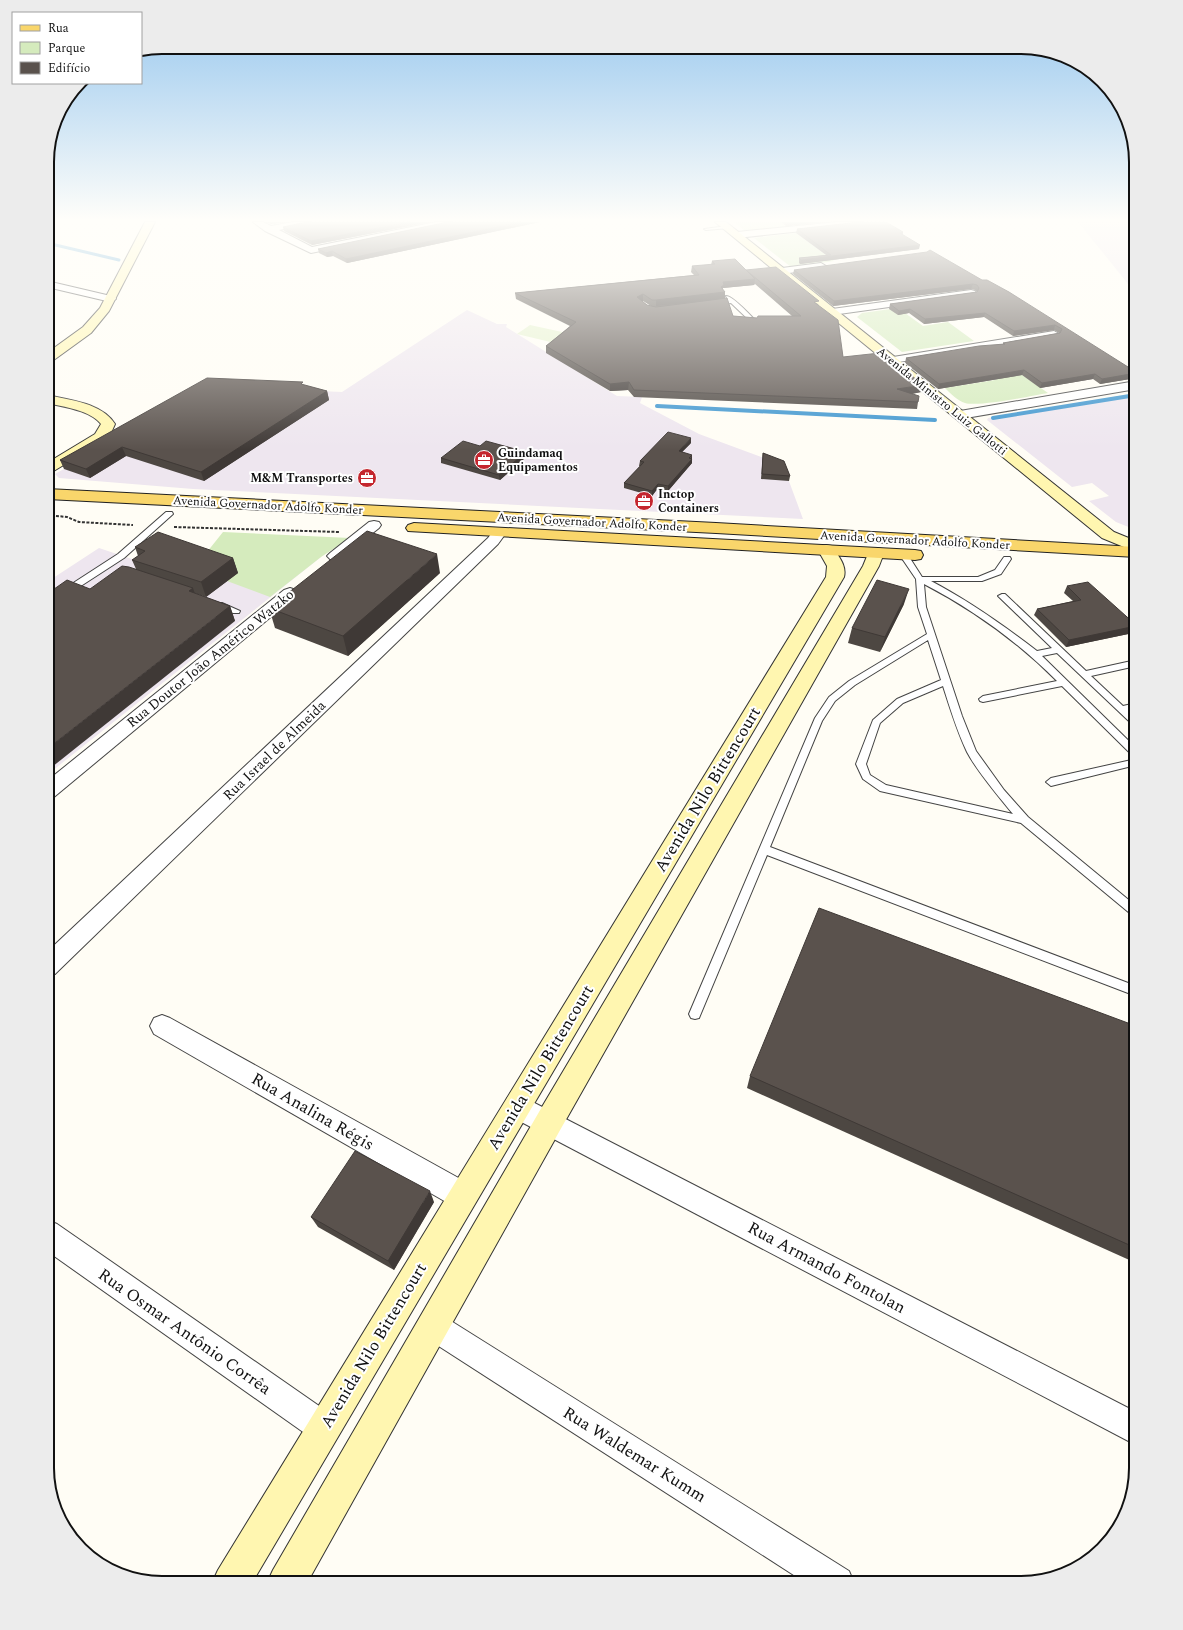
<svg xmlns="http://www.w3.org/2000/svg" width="1183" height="1630" font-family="Spectral,serif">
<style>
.industrial{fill:#eee6ef}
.green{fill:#d5ebbd}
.pitch{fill:#e6f2cf}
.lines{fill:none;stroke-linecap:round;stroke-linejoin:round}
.stream-far1{stroke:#3f96cf;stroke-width:3}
.stream{stroke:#3f96cf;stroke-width:4}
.lane-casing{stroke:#444;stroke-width:2}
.street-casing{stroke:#444;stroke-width:2}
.secondary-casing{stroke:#333;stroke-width:2}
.primary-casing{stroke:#222;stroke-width:2}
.path{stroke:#333;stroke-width:2;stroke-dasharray:3 1.5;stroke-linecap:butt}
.lane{fill:#fff;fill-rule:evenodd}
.street{fill:#fff;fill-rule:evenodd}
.secondary{fill:#fff6b0;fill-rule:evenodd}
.primary{fill:#f9d66b;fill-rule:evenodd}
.wall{fill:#4d4742;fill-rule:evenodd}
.shaded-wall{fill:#3f3936}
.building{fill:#5a524d;stroke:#3f3936}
.labels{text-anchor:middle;stroke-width:4;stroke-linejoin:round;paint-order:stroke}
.far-street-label{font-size:12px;fill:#111;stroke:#fff}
.far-poi-label{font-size:12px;font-weight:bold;fill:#111;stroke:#fff;text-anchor:start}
.street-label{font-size:14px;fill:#111;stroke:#fff}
.near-street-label{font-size:17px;fill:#111;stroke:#fff}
.rim{fill:none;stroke:#111;stroke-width:2}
</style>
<rect width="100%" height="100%" fill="#fffdf5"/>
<g class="industrial">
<path d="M1078,222H1136V296L1125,280Z"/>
<path d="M467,310L497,324H507L506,327L617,396L642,397L640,403L699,434L783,465L803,519L193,489L59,478L55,474L210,386L342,392Z"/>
<path d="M1136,393V530L1116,522L1089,501L1109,496L1092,483L1072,487L987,420L988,418Z"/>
<path d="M99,548L141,562L178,552L321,557L47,775V582Z"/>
</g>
<g class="green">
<path d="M734,222H786L791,226L745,231Z"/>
<path d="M796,233L834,261L791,267L754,238Z"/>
<path d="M898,308L923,326L948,322L974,341L902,352L857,317L862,313Z"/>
<path d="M1015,370L1048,393C1031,396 979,407 965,403C958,401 950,393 945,388L995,380Z"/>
<path d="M223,532L350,538L321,557L270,597L227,581L237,573L207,552Z"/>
</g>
<path class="pitch" d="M530,325L576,335L563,345L517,334Z"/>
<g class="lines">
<path class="stream-far1" d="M47,243L119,260"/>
<g class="stream">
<path d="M657,406L935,420"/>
<path d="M993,418L1136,395"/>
</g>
<defs>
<g id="lane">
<path d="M727,226L729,228L706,230L704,229Z"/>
<path d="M726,296C733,296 750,315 756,321V323H752L731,303L715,305L712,303L728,300Z"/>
<path d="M166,512H172L173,514L124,558L70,593H64V589L118,554Z"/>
<path d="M900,552H906L922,577H978L995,570L1004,557H1010L1011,559L1001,574L982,581H931C969,601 1003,625 1037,651L1052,648L998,596L1002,594H1005L1086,671L1136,660V666L1091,676L1123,706L1136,703V709L1128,711L1136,718V726L1133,725L1057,653L1042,656L1136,748V757L1133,756L1062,686L983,702L980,701L979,699L983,696L1057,681C1018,642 974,610 924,584L926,607L962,716L976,751L1004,790L1028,817L1136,906V916L1132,915L1021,823L880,791L863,779L856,764L873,720L897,699L941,680L928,640L855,685L835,701L822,721L770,847L1136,986V996L767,855L699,1018L695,1019L691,1018L689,1014L815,718L829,697L849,681L927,634L918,607L916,579L899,554ZM943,686C950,708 957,731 967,752C977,771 999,797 1013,814L886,785L870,775L866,764L880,723L903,703Z"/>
<path d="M216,603H222L240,611L239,613H233L216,607Z"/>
<path d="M1136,759V765L1051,786L1046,782L1051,778Z"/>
<path d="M1134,869H1136V877L1130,876L1129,873L1130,870Z"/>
</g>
<g id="street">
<path d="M253,222H263L271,226L293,222H310L309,224L279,230L312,247L436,222H452L448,225L311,253L265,231Z"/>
<path d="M837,222H863L859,225L737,238L732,235L737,232Z"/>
<path d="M821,263L826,266L824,268L782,274L777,271L782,268Z"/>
<path d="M47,281L115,297L116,299L111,302L47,287Z"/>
<path d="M971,290L975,291L976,293L975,295L832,315L827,312L832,309Z"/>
<path d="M1054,331L1059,334L1058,336L893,363L889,362L887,360L889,358L893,357Z"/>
<path d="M1136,381V389L960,419L956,418L954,415L956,412L960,411Z"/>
<path d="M374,521L379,522L381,525L379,528L340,559L335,561L330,559L327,556L330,553L369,522Z"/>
<path d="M499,529L504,530L506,533L498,544L55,974L47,977V952L488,538L494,530Z"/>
<path d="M290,588L296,590L298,593L296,596L54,797L47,799V781L284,590Z"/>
<path d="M162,1015L170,1018L473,1186L477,1196L473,1206L463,1210L453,1206L154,1034L150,1026L154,1018Z"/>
<path d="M517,1094L1136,1412V1445L508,1115L504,1106L508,1097Z"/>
<path d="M47,1220L57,1224L335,1417L340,1428L335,1439L324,1444L313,1439L47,1251Z"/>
<path d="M433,1311L443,1316L849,1571L854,1583H806L423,1336L418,1326L423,1316Z"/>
</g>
<g id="secondary">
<path d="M145,222H155L109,311L91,333L51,362L47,363V353L83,327L100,308Z"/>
<path d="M715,222H726L1114,532L1136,541V552L1102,538Z"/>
<path d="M47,395C70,400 102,403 115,424L111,433L105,440L52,472L47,473V463L95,434L101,424C90,410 64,407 47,403Z"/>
<path d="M826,545L832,546C838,556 847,565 844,577L252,1583H212L218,1570L826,577L827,566L818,550L820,546Z"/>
<path d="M876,548L882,549L884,553L879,566L559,1132L307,1583H267L273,1570L539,1112L863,566L870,549Z"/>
</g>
<g id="primary">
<path d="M47,489L716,523L1136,547V557L716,533L47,499Z"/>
<path d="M414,523L915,550L921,551L923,555L921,559L915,560L408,531L406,528L408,525Z"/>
</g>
</defs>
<use href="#lane" class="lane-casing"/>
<use href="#street" class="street-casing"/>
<use href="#secondary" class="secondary-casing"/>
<use href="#primary" class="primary-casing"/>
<g class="path">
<path d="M47,515L67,517L79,522L133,525"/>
<path d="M174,527L339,532"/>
</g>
<use href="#lane" class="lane"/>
<use href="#street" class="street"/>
<use href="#secondary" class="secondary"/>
<use href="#primary" class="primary"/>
</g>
<g class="wall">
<path d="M265,222H286L271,224Z"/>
<path d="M307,222H430L312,245L284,231L283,227Z"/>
<path d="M448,222H540L347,263L333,256L327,257L319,253L318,249Z"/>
<path d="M781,222H825L786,226Z"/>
<path d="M860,222L903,232V235L919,249L800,264L799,263V258L826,255L796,233L797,229Z"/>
<path d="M1131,222H1136V227Z"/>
<path d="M712,261L746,270L818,304L843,357L921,392L912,394L918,402L917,409L634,397L628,390L610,391L546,353V346L570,326L516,299L515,293L694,275L691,272L692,266L711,265ZM755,284L792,316L757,318L733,316L725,299V292L723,290V288L754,285ZM642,301H643L651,306L647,305Z"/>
<path d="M794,270L982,280L1009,292L1136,378L1100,384L1093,379L1040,388L1022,375L938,389L905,363L906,358L1003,344V343L1059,333L1054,330L1013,336L984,317L924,324L909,313L898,315L889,309L890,304L977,292L975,290L971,289L833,306L793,274Z"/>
<path d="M303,385L327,391L329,400L204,481L126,456L90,478L64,469L60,460Z"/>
<path d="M1134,441H1136V452L1133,450L1134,447L1132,446Z"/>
<path d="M691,443L682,452L692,459V463L668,491L658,488L652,496L624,488V483L641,466H639L640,461Z"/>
<path d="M480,446L526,452V457L500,480L441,463V458Z"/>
<path d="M763,453L790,476L789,481L761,479Z"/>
<path d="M135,547L233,558L238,573L206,597L194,593L230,606L235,621L90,589L136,569L132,560L138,556Z"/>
<path d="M440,573L348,656L275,628L269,608Z"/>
<path d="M1067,586L1136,625V628L1133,633L1066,647L1034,615L1037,609L1073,601L1064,593Z"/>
<path d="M904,604L880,652L848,643L852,628Z"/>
<path d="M1136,1026V1263L747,1088L750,1076Z"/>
<path d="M434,1202L394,1270L318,1227L311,1217Z"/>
</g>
<g class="shaded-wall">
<path d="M271,222H286L271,224Z"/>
<path d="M410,222H430L312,245L311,241Z"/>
<path d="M521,222H540L347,263L346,259Z"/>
<path d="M787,222H825L786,226Z"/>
<path d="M920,245L919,249L800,264L801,260Z"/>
<path d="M332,251L333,256L327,257L326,253Z"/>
<path d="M755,279L754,285L723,288V292H725V299L656,306V300L721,287L723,282Z"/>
<path d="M973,284L971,289L833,306L834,301Z"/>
<path d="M643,294V301L637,303V297Z"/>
<path d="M910,309L909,313L898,315L899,311Z"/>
<path d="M985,313L984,317L924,324L925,319Z"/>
<path d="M1055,325L1054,330L1013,336L1014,331Z"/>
<path d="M1024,370L1022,375L938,389L939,384Z"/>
<path d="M1136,373V378L1100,384L1102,379Z"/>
<path d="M1095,374L1093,379L1040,388L1042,383Z"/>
<path d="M629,382L628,390L610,391V384Z"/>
<path d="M923,385L921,392L895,397L897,389Z"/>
<path d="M327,391L329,400L204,481L201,472Z"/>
<path d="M691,438V443L678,456L679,451Z"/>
<path d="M122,447L126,456L90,478L86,469Z"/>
<path d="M526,452V457L500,480L499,475Z"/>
<path d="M692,455V463L668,491V486Z"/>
<path d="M658,484V488L652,496V491Z"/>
<path d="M437,554L440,573L348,656L343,636Z"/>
<path d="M233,558L238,573L206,597L201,582Z"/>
<path d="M193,588L198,603L189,591Z"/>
<path d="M909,589L904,604L880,652L885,637Z"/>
<path d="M230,606L235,621L47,771V749Z"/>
<path d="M1136,626V628L1133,633L1066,647L1069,640Z"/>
<path d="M430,1191L434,1202L394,1270L388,1261Z"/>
</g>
<g class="building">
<path d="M307,222H410L311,241L283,227Z"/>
<path d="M448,222H521L346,259L332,251L326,253L318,249Z"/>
<path d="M860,222H886L903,232L900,233L920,245L801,260L799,258L831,255L797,229Z"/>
<path d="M930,250L982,280H987L1009,292L1136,372V373L1102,379L1095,374L1042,383L1024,370L939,384L906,358L979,346L1005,344L1003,343L1060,333L1062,329L1055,325L1014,331L985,313L925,319L910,309L899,311L890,304L977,292L979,288L977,285L973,284L834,301L794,270L927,252Z"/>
<path d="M735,259L755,279L723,282L724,285L721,287L725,292L656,300H652L643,294L637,297L647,305L656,307L727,298L733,316L757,318L758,316H801L746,270L776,267L819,301L814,302L838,320L843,357L880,353L886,359L890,358L923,385L897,389L919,396L918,402L634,390L629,382L610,384L546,346L576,322L515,293L699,275L692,266L715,264L712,261Z"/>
<path d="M207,378L303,382L301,384L327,391L201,472L122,447L86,469L60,460Z"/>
<path d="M668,432L691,438L679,451L692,455L689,458L692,459L668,486L658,484L652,491L624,483L644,462L640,461Z"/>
<path d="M463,441L480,446L486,441L526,452L499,475L441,458Z"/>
<path d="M763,453L784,461L790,476L762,474Z"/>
<path d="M367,531L437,554L343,636L269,608Z"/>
<path d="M158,532L233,558L201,582L132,560L145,551L135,547Z"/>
<path d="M122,566L129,567L193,588L189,591L230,606L47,749V594L67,580L90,589Z"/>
<path d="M877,580L909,589L885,637L852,628Z"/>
<path d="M1088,582L1136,625V626L1069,640L1037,609L1081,600L1067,586Z"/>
<path d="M819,908L1136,1026V1248L750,1076Z"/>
<path d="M355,1151L430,1191L388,1261L311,1217Z"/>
</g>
<linearGradient id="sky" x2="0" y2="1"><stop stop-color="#95c6ee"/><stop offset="0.49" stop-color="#fffefa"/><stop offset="1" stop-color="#fffefa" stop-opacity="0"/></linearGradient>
<rect width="1183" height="450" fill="url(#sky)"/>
<defs>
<symbol id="office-disc" viewBox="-11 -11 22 22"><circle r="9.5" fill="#c4262e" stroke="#fff"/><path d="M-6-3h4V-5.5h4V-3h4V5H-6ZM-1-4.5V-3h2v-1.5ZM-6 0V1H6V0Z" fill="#fff"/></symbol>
</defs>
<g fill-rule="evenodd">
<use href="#office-disc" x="473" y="449" width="22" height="22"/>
<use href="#office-disc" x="356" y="467" width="22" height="22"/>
<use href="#office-disc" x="633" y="490" width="22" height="22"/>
</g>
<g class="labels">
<g class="far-street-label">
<text transform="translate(942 401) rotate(39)" y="4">Avenida Ministro Luiz Gallotti</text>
<text transform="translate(268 505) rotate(3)" y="4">Avenida Governador Adolfo Konder</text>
<text transform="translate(592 522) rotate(3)" y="4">Avenida Governador Adolfo Konder</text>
<text transform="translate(915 540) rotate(3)" y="4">Avenida Governador Adolfo Konder</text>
</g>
<g class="far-poi-label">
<text x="498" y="457">Guindamaq<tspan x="498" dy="14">Equipamentos</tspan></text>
<text x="353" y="482" text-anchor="end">M&amp;M Transportes</text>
<text x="658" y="498">Inctop<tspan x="658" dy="14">Containers</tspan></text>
</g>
<g class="street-label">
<text transform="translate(210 658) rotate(-39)" y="5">Rua Doutor João Américo Watzko</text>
<text transform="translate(274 750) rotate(-44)" y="5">Rua Israel de Almeida</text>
</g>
<g class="near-street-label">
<text transform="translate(707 789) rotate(-59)" y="6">Avenida Nilo Bittencourt</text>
<text transform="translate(540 1067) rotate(-59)" y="6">Avenida Nilo Bittencourt</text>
<text transform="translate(313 1111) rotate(30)" y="6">Rua Analina Régis</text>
<text transform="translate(827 1267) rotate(28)" y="6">Rua Armando Fontolan</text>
<text transform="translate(185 1331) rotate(35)" y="6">Rua Osmar Antônio Corrêa</text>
<text transform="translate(373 1345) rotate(-59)" y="6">Avenida Nilo Bittencourt</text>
<text transform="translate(635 1454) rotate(32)" y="6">Rua Waldemar Kumm</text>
</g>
</g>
<path d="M0 0H1183V1630H0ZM162 54H1021A108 108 0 0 1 1129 162V1468A108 108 0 0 1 1021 1576H162A108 108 0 0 1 54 1468V162A108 108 0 0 1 162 54Z" fill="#ececec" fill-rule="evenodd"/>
<path class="rim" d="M162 54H1021A108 108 0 0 1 1129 162V1468A108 108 0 0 1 1021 1576H162A108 108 0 0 1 54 1468V162A108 108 0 0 1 162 54Z"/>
<rect x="12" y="12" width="130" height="72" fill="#ffffff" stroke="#a0a0a0"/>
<rect x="20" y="25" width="20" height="6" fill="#f9d66b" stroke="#a0a0a0"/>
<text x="48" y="32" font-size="12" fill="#111111">Rua</text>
<rect x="20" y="42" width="20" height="12" fill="#d5ebbd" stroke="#a0a0a0"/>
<text x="48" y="52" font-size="12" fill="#111111">Parque</text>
<rect x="20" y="62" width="20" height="12" fill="#5a524d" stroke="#a0a0a0"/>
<text x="48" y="72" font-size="12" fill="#111111">Edifício</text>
</svg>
